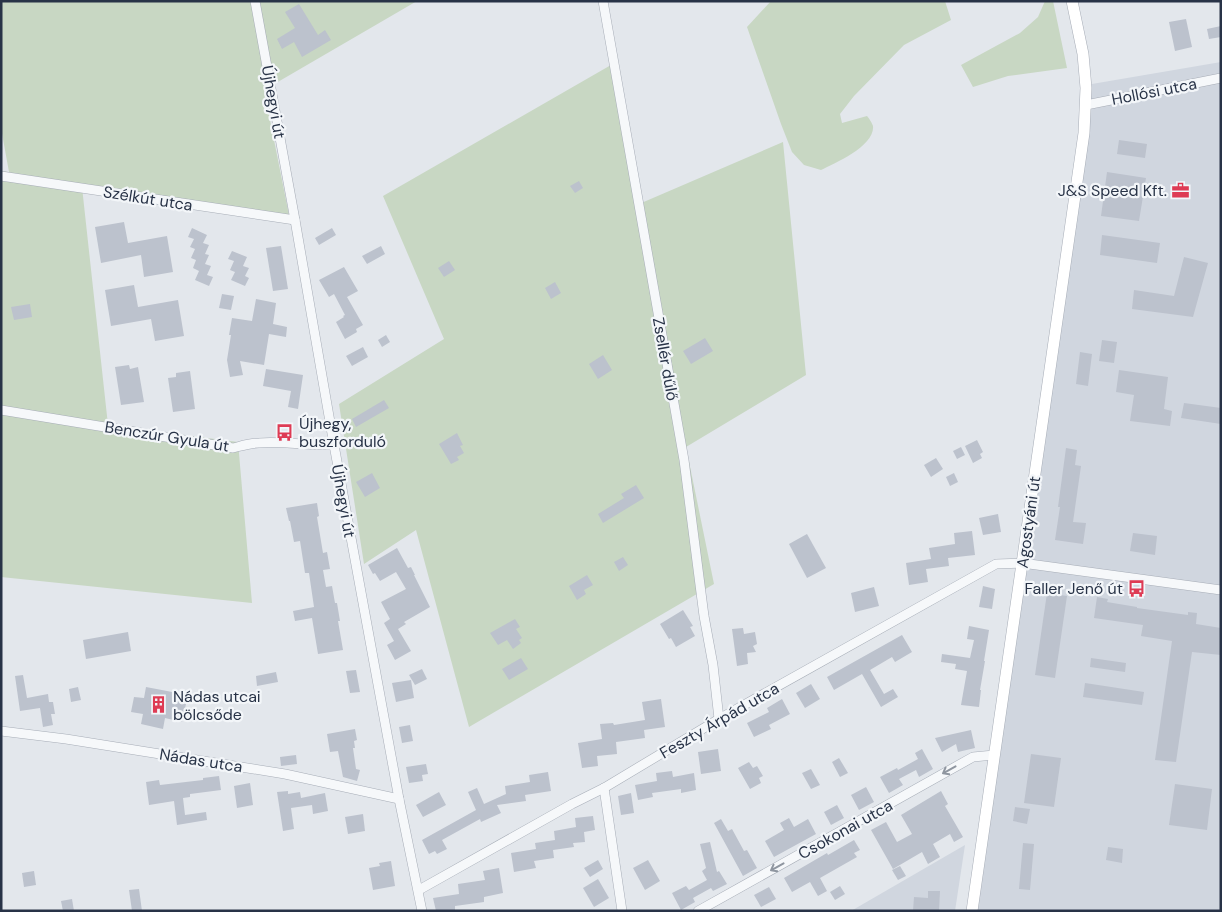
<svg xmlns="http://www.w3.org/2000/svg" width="1222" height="912" font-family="'DM Sans',sans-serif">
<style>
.built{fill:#d0d6df}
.green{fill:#c8d7c3}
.building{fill:#bcc2cd}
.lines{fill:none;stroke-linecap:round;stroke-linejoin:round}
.minor-casing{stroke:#a7adb7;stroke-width:10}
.secondary-casing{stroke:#a7adb7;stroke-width:12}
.minor{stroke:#f6f8fa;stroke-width:9}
.secondary{stroke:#fff;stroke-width:11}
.oneway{stroke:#8f96a0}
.labels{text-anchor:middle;stroke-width:4.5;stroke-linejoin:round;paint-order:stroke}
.street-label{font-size:16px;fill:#283347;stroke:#f3f6f9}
.poi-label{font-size:16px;fill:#283347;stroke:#f3f6f9;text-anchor:end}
</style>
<rect width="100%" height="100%" fill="#e3e7ec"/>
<g class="built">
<path d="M1221,62V911H972L1022,563L1040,399L1084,133L1086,85Z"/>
<path d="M965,845L955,911H851Z"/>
</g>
<g class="green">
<path d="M1,1H417L264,90L290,220L82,187L108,425L238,442L252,603L1,577V171L9,172L1,128Z"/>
<path d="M771,1H945L951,20L904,45L854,96L840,114L842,123L867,116C869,118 872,123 873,126C875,146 835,163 821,170L804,165L792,152L781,124L747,27Z"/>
<path d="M1045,1H1053L1067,68L1008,76L973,87L961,65L1020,33L1038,17Z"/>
<path d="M611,65L639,204L783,142L806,375L686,447L714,584L469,727L416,530L364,564L339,404L444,339L383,196Z"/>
</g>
<g class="building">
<path d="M299,4L318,35L325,30L331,40L302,57L294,42L282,49L277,39L295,28L285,12Z"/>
<path d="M1186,19L1192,47L1175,51L1169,22Z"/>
<path d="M1221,26V37L1209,39L1207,29Z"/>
<path d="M1119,140L1147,144L1145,158L1117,154Z"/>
<path d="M1107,172L1146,178L1139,221L1101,216Z"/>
<path d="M579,181L583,188L575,193L570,186Z"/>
<path d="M124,222L128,243L167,236L173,272L144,277L141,255L101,263L95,227Z"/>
<path d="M192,228L207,235L203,243L209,245L205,254L209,255L205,264L211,266L207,275L213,277L209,286L195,280L199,271L193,268L196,260L191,258L195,249L190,247L194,239L188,237Z"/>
<path d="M332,228L336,235L319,245L315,238Z"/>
<path d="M1102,235L1160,243L1157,263L1100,255Z"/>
<path d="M281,246L288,289L273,291L266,248Z"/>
<path d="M381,246L385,254L367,264L362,256Z"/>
<path d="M232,251L247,257L243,266L249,268L245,276L249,278L245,286L231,280L235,272L230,270L234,261L228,259Z"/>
<path d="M1184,257L1208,263L1193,317L1132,309L1134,290L1174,296Z"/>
<path d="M449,261L455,270L444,277L438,268Z"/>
<path d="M344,267L358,291L347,297L363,325L356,329L357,332L345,339L336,322L344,317L343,316L345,315L334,294L329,297L319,280Z"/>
<path d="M555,282L561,293L551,299L545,288Z"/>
<path d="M134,285L138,307L178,300L184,336L155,341L151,319L111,326L105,290Z"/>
<path d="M222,294L234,296L231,310L219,308Z"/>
<path d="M256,299L276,303L273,324L287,327L286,337L269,334L264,365L240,361L243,375L230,377L227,360L231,335H229L232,318L252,321Z"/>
<path d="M30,304L32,317L14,320L11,307Z"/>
<path d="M386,335L390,342L382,347L378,340Z"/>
<path d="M705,338L713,351L691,364L683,351Z"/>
<path d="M1102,340L1117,342L1114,363L1099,361Z"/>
<path d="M363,347L368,357L352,366L346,356Z"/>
<path d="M1080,352L1092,354L1088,386L1076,384Z"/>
<path d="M603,355L612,370L598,379L589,364Z"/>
<path d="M129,365L130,369L138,367L144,402L121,405L115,367Z"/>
<path d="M266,369L303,375L298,409L288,407L291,391L263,386Z"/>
<path d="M1119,370L1168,377L1164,409L1172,411L1170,426L1130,421L1134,395L1116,392Z"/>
<path d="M190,371L195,409L173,412L168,378L176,377V373Z"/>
<path d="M384,400L389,408L356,427L352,419Z"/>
<path d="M1184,403L1221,408V424L1181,418Z"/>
<path d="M457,433L463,445L460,446L464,453L457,457L459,460L451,464L439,444Z"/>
<path d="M977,440L983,452L980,454L982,458L973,463L965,446Z"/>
<path d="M961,447L965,455L957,459L953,451Z"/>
<path d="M1066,448L1077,450L1075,465L1081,466L1073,522L1086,523L1083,544L1055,540L1060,507H1058Z"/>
<path d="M936,458L943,469L931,477L924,465Z"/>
<path d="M372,473L380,488L365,497L356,482Z"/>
<path d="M954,473L958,482L950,486L946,477Z"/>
<path d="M636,485L644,498L603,523L598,514L624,498L621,494Z"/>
<path d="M317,503L319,516L317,517L323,553L327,552L330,569L323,570L326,587L332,586L335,603H337L340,621H338L343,650L318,654L312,618L295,621L293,611L314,607L309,573H305L300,541L294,542L290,521H289L286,508Z"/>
<path d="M998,514L1001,532L983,535L979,518Z"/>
<path d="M972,531L975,555L948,558L949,566L926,569L928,582L909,585L906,563L931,559L929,548L955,544L954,533Z"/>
<path d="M1133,533L1157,536L1155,555L1130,551Z"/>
<path d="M807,534L826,568L807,578L789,544Z"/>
<path d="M397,548L408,568L411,567L415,575H414L430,607L404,622L406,624L398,629L411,651L395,660L387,645L394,641L384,623L390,619L381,602L406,589L396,572L380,581L375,573L373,574L368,565Z"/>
<path d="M623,557L628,565L619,571L614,562Z"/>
<path d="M587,575L593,585L584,590L586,594L577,600L569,586Z"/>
<path d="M983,586L995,589L992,609L979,607Z"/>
<path d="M874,587L879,606L855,612L851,593Z"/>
<path d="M1047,593L1067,596L1055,678L1035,675Z"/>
<path d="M1097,597L1108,599L1107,602L1137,607V608L1188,615V612L1197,613L1196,624L1221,628V655L1192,652L1176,762L1155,760L1172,641L1141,636L1143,625L1094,618Z"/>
<path d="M683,610L693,626L690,627L695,636L676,647L671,638L669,639L660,624Z"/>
<path d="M515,619L520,627L516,629L522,638L519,640L521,643L513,649L507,640L498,645L490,633Z"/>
<path d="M969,626L989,630L984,661H985L980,690H981L979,707L961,705L967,671L955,669L956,664L941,662L942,654L970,658L974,640L967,639Z"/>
<path d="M743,628L744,634L755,632L757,644L753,646L756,652L747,653L748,664L737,666L732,629Z"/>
<path d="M128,632L131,651L86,659L83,640Z"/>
<path d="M902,635L912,652L895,662L892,657L870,670L884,694L893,689L898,697L881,707L862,674L834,690L827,677Z"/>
<path d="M521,658L528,669L509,680L502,669Z"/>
<path d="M1091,658L1126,663L1125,672L1090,667Z"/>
<path d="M422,669L427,679L415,685L409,675Z"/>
<path d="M356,670L360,692L350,693L346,671Z"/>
<path d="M276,672L278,682L257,686L256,676Z"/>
<path d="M23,675L27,698L48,694L49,702H53L55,714H51L53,725L43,727L40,708L20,711L15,676Z"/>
<path d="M411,680L414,698L396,702L392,683Z"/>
<path d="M1085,683L1144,692L1142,705L1083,697Z"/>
<path d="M811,684L820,699L805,708L796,693Z"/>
<path d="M78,687L81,700L71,702L69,689Z"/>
<path d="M146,687L188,695L182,722L165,718L163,729L141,724L143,714L131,712L134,697L144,698Z"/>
<path d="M661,699L665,727L644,730L645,738L616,742L617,754L597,756L598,766L582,768L578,743L602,739L600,724L613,723L614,725L645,720L642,702Z"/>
<path d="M782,699L790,714L769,725L771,729L754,737L747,723L769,712L767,708Z"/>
<path d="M410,725L413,741L402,743L399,727Z"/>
<path d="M355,729L357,740L354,741L355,748H353L356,769L360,770L357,781L343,777L338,751L330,752L327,734Z"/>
<path d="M971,730L975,748L958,752L956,744L942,752L935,738Z"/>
<path d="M718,749L721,771L701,774L698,752Z"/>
<path d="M922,749L933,769L919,777L916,770L899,779L903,785L889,793L880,777L897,768L898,770L918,759L915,753Z"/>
<path d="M1031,754L1061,758L1054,807L1024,803Z"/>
<path d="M296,755L297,764L281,766L280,757Z"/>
<path d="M839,758L848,773L840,777L832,762Z"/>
<path d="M749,762L753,768L757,766L763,776L759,778L761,783L750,789L738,768Z"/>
<path d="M426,764L428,774L422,775L423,781L409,783L406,767Z"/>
<path d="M811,769L820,785L811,789L802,773Z"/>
<path d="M672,771L673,777L694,773L696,790L681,793V789L652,793L653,797L638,800L635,785L657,781L656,773Z"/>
<path d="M548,772L551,791L525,795L526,801L497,805L501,813L481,822L480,819L442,840L447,849L437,854L435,851L429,854L422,840L476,810L468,792L477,788L484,804L506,794L505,786L530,782L529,775Z"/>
<path d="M219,776L221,790L190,794V797L183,798L185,815L206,812L207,820L177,825L174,801L149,805L146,782L159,780L160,785L203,780V778Z"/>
<path d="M250,783L253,805L237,808L234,786Z"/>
<path d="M1175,784L1212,789L1207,830L1169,825Z"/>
<path d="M866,787L874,802L859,810L851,795Z"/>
<path d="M288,791V794L300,792L301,798L325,793L328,811L313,814L312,805L291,808L294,829L283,831L277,792Z"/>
<path d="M941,791L948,804L945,806L963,837L954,842L950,834L933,844L940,857L928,864L922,852L893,869L871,830L886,822L897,842L912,834L901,815Z"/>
<path d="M439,792L446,805L423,817L416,805Z"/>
<path d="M631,793L634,813L621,815L618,796Z"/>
<path d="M837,805L844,818L831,825L824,812Z"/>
<path d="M1015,807L1030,809L1027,824L1013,821Z"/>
<path d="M363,814L365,831L348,834L345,817Z"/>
<path d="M593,816L595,830L584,832L585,842L573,843L574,847L553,850L554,858L534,861L536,868L514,872L511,853L536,849L535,843L555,840L554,831L576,827L575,818Z"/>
<path d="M789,818L794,827L808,819L816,834L774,857L765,841L784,830L780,823Z"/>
<path d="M721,819L728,831L732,829L744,851L747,850L757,868L743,876L714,823Z"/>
<path d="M854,840L860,850L854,853L857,857L820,878L827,891L818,896L810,882L792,892L784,878L827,853L828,855Z"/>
<path d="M710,842L717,872L719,871L727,884L713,891L711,888L693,898L695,902L681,910L672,893L686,886L689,890L707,880L702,871L706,868L700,844Z"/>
<path d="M1023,843L1034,844L1030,890L1019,889Z"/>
<path d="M1108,847L1123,849L1122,863L1106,860Z"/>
<path d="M598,860L603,869L590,877L584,868Z"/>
<path d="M648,860L660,881L645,890L633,868Z"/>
<path d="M391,861L395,886L373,890L369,868L380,866L379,863Z"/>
<path d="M900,866L906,876L898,880L892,870Z"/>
<path d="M499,868L503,893L484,897V902L455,906V911H436L433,898L459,894L458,884L485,880L483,871Z"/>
<path d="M34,871L36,885L24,887L22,873Z"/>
<path d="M598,879L609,898L594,907L583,888Z"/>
<path d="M840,886L845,894L835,900L830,892Z"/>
<path d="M769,887L776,899L761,907L754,895Z"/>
<path d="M139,889L142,911H132L129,890Z"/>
<path d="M928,891H940L939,911H913L914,897L928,898Z"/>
<path d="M72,899L74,911H63L61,901Z"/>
</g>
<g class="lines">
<defs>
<g id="minor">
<path d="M255,1L295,220L334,445L399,799L422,911"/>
<path d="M603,1L684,460L704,616L713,665L719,719"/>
<path d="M1086,105L1221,78"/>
<path d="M1,176L295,220"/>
<path d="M1,410L233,448C241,446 250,443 259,443C284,441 309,446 334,445"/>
<path d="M1,731L66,739L285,774L399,799"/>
<path d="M604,788L622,911"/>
<path d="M419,890L572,804L604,788L719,719L996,564L1022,563L1221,590"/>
<path d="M698,911L973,757L994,755"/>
</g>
<path id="secondary" d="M972,911L1084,133L1086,88L1083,54L1072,1"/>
</defs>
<use href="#minor" class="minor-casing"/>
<use href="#secondary" class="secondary-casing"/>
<use href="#minor" class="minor"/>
<use href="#secondary" class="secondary"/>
</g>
<defs><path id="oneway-shaft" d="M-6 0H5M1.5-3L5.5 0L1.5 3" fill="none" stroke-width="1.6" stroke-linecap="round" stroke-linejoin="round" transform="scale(1.25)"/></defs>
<g class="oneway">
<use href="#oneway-shaft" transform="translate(949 770) rotate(151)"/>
<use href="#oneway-shaft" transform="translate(777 867) rotate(151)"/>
</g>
<defs>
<symbol id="office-bare" viewBox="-9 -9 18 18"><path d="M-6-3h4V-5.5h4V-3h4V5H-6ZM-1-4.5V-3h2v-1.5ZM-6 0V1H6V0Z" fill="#de3b54" stroke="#f3f6f9" stroke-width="2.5" paint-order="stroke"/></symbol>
<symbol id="bus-bare" viewBox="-9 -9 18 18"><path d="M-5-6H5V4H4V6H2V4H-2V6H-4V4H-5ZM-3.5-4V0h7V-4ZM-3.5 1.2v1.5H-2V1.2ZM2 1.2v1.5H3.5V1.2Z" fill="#de3b54" stroke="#f3f6f9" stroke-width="2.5" paint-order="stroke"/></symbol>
<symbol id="building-bare" viewBox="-9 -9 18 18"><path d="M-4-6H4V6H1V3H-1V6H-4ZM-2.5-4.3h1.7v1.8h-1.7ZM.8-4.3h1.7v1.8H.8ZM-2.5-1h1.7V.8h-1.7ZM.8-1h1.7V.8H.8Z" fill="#de3b54" stroke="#f3f6f9" stroke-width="2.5" paint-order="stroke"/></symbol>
</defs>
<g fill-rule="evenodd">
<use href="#office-bare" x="1168" y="178" width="25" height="25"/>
<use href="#bus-bare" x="272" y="420" width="25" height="25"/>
<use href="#bus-bare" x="1124" y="576" width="25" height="25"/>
<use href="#building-bare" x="146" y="692" width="25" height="25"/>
</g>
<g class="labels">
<g class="street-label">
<text transform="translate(1154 91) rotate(-11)" y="6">Hollósi utca</text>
<text transform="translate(274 102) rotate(80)" y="6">Újhegyi út</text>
<text transform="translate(148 198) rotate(9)" y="6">Szélkút utca</text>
<text transform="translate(666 359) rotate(80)" y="6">Zsellér dűlő</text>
<text transform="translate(167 436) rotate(9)" y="6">Benczúr Gyula út</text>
<text transform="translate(344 501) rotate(80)" y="6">Újhegyi út</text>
<text transform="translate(1028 522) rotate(-82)" y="6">Agostyáni út</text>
<text transform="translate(719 720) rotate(-30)" y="6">Feszty Árpád utca</text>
<text transform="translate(201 760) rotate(9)" y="6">Nádas utca</text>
<text transform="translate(845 829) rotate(-29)" y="6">Csokonai utca</text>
</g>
<g class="poi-label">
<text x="1167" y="196">J&amp;S Speed Kft.</text>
<text x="299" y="429" text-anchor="start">Újhegy,<tspan x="299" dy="18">buszforduló</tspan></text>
<text x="1123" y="594">Faller Jenő út</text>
<text x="173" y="702" text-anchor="start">Nádas utcai<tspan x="173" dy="18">bölcsőde</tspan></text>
</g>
</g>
<rect width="1222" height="912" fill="none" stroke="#283347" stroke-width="5"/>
</svg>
